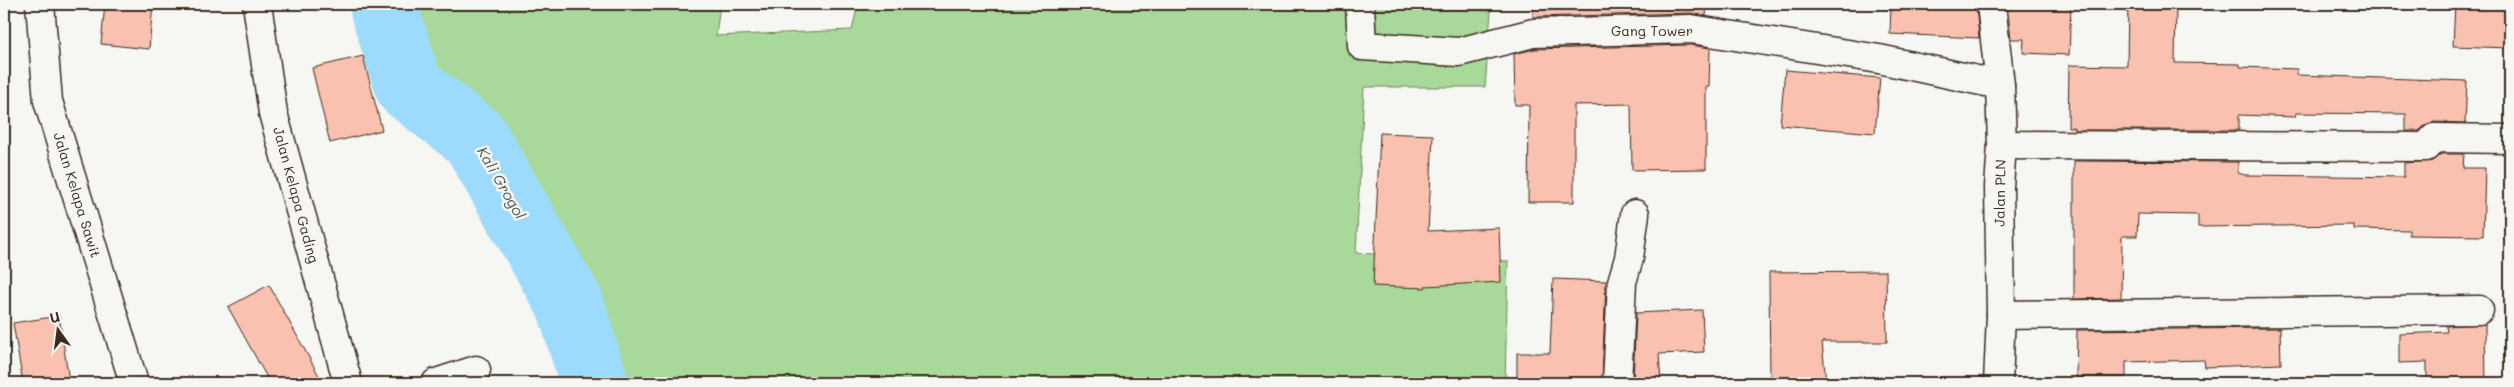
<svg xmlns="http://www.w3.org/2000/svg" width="2514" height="387" font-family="Mali,sans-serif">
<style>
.green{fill:#a8d99a;stroke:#72825c}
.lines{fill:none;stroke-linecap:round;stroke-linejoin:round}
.river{stroke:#9cdbfd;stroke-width:68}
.building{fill:#fac1b0;stroke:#3b2a1e}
.minor-casing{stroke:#3b2a1e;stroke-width:31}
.minor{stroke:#f6f6f2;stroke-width:28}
.labels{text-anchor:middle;stroke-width:5;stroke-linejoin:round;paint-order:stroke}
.street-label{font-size:14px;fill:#3b2a1e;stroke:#f6f6f2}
.water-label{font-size:15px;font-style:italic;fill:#535656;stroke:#f6f6f2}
</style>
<rect width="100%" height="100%" fill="#f6f6f2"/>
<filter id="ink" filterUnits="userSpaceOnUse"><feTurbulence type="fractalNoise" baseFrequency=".02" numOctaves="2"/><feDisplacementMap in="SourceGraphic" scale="10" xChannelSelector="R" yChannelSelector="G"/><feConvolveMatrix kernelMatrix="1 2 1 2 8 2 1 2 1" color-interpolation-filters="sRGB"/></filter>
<g filter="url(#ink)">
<path class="green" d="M412,4H720L716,36L852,30L858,4H1362L1491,11L1485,87H1364L1356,253L1508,261L1505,383H559L605,378L558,249L417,63Z"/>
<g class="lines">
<path class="river" d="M385,4L384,9L409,87L475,138L570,304L594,383"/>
</g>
<g class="building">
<path d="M105,4H153L149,49L101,44Z"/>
<path d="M1533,4H1707L1706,16L1691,13L1533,17Z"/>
<path d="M1891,4H1976L1979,38L1890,34Z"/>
<path d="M2007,4H2071L2069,55L2023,53L2024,39H2011Z"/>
<path d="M2128,4H2176L2175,63L2240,64V67L2297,69V75L2467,81L2465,123L2434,122L2427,124L2419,131H2406V114L2296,113L2295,117L2239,115V130H2074V127H2068L2069,65L2127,66Z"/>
<path d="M2455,4L2510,5V48L2453,46Z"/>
<path d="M1690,45L1710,48L1709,87H1706V169L1632,170L1631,104L1574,105V202H1528L1529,105H1515L1514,54L1535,49Z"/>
<path d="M363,56L382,130L330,143L312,68Z"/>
<path d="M1785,70L1880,78L1875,133L1780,125Z"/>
<path d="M1380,133L1433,135L1428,231L1499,228L1501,282L1425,286V288L1373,286Z"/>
<path d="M2441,154H2464L2463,168H2485L2483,236L2409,235V230L2354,229V225L2198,227V215L2138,214L2137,236H2122L2121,298L2074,299V161L2238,162V173L2245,175L2404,177V163L2432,161Z"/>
<path d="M1886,271L1887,342H1822L1826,383H1770L1769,272Z"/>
<path d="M1553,279L1606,281L1602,383H1517V353H1550Z"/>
<path d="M269,285L323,383H270L228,307Z"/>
<path d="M1702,310L1704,352L1659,354L1661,383H1633L1636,313Z"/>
<path d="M59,316L69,381L23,383L13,323Z"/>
<path d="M2485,324L2486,383H2427V362L2399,363V334L2447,332L2446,326Z"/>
<path d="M2280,328L2281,364L2205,367L2204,360L2126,362V377H2076L2077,330Z"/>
</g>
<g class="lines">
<defs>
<g id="minor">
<path d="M40,4L48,101L134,383"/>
<path d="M257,4L273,113L348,383"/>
<path d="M1360,4L1362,46L1459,52L1533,33L1691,29L1879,59L2000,85"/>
<path d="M1991,4L2000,85L2002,145L1999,187L2001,315L1998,383"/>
<path d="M2002,145L2426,147L2434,138L2510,139"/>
<path d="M2001,315L2479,310"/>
<path d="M436,383L476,370"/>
<path d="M1617,383L1622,282L1629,258L1635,214"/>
</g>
</defs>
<use href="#minor" class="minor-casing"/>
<use href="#minor" class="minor"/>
</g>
</g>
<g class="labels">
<g class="street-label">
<text x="1652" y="36">Gang Tower</text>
<text transform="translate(2000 193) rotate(-89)" y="5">Jalan PLN</text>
<text transform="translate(77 195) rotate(73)" y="5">Jalan Kelapa Sawit</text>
<text transform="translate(296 195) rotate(75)" y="5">Jalan Kelapa Gading</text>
</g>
<g class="water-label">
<text transform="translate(501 183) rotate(60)" y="5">Kali Grogol</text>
</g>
</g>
<rect width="2514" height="387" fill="none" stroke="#f6f6f2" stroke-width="20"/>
<rect x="10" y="10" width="2494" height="367" fill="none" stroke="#3b2a1e" stroke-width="2" filter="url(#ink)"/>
<g transform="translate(58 330) rotate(346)" stroke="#f6f6f2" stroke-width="4" paint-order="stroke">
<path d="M0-4L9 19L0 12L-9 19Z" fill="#3b2a1e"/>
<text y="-8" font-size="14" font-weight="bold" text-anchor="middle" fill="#3b2a1e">U</text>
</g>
</svg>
